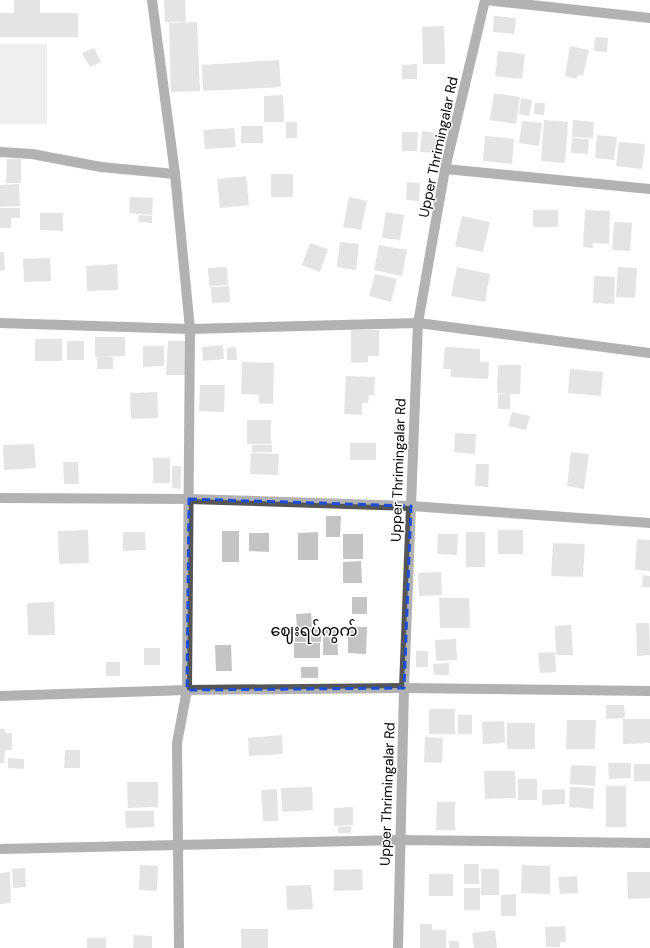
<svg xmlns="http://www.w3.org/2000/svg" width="650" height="948" font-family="'DM Sans','Noto Sans Myanmar',sans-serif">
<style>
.green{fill:#dcdcdc}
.building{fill:#c4c4c4}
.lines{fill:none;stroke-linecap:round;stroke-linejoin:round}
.minor{stroke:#555;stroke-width:10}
.marked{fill:none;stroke:#1d4ed8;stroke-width:3;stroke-dasharray:8 5;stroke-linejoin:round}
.labels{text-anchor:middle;stroke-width:3;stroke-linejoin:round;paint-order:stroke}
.street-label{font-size:14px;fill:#000;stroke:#fff}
.quarter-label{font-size:16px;fill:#000;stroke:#fff}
</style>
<rect width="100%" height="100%" fill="#fff"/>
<rect class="green" x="0" y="44" width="47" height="80"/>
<g class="building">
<path d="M14,0H40V13H78V37H0V13H14Z"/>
<path d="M164,0H185L186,22H165Z"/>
<path d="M494,16L516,18L514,34L493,32Z"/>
<path d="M197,22L200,91L171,92L169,23Z"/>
<path d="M444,26L445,64H423L422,27Z"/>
<path d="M595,37L608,38L607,52L594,51Z"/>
<path d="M570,46L589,50L583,76L578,75L577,79L565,76Z"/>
<path d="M94,48L101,62L90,67L82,53Z"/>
<path d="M498,51L525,54L522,79L495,76Z"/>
<path d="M279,60L281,87L203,91L202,65Z"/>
<path d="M417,64V79H402V65Z"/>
<path d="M494,93L520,97L516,124L490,120Z"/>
<path d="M283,95L284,122H264V96Z"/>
<path d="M521,98L532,100L529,116L519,114Z"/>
<path d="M535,103H545L544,115L534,114Z"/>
<path d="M544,120L568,122L565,163L541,161Z"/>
<path d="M573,120L594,122L593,138L572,137Z"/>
<path d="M522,121L542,123L539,146L519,143Z"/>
<rect x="286" y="122" width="11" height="16"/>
<rect x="241" y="126" width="22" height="17"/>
<path d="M234,128L236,147L205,149L203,130Z"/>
<path d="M422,131L437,133L436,153L420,152Z"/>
<path d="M402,132H418L417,151H402Z"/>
<path d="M597,135L617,137L614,160L595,158Z"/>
<path d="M485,136L514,139L512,164L483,161Z"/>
<path d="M572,138L589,139L588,154L571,153Z"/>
<path d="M619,142L645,144L642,169L616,166Z"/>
<path d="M7,159H21V183H6Z"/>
<rect x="271" y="174" width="22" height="23"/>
<path d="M246,176L249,205L220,208L217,179Z"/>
<path d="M407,182L420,183L419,201L406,200Z"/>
<path d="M19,184L20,206L0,207V185Z"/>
<path d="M130,197L153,198L152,215L129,213Z"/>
<path d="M349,197L367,201L361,230L343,227Z"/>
<path d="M0,208H20V218H11V228H0Z"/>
<rect x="533" y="210" width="25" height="17"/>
<path d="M585,210L610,211L609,244L593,243V248L583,247Z"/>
<path d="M386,212L404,215L400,240L382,238Z"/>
<path d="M40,213H63V231L40,230Z"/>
<path d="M139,215L152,216V223L138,222Z"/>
<path d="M462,216L490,222L483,252L455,246Z"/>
<path d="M614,222L632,223L630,251L612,250Z"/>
<path d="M340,242L359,244L356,270L337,267Z"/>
<path d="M310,243L328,249L320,272L302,265Z"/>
<path d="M379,245L407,250L402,276L374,270Z"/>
<path d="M0,252H4L5,270L0,271Z"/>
<path d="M50,258L51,281L24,282L23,259Z"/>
<path d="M117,264L118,290L87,291L86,266Z"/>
<path d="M227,267L228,285L209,286L208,268Z"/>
<path d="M457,267L490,274L485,302L451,296Z"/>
<path d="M618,267L637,268L635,298L616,297Z"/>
<path d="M375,274L397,279L391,302L369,296Z"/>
<path d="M594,276L615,277L614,304L593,303Z"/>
<path d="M229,286L230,302L212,303L211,287Z"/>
<path d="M351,330H379V356H368V362L351,363Z"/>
<path d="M95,337H125V356L95,357Z"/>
<rect x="35" y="339" width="27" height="22"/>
<rect x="67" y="341" width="17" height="19"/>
<path d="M168,341H186L185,375H166Z"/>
<path d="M223,345L224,359L203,361L202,347Z"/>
<path d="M143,346H164V366L143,367Z"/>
<path d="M236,347L237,360H227V348Z"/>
<path d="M445,347L480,349V362H489L488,379L451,377V369H443Z"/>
<rect x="97" y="357" width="16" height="12"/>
<path d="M242,362L274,363L273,404L259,403V395L241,394Z"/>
<path d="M498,365H521L520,394H510V409H498V394H508L497,393Z"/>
<path d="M570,369L603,372L601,396L568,393Z"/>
<path d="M346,376L375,377L374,395H369L368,403H362V415L344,414Z"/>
<path d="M200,385H225L224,412L199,411Z"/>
<path d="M157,392L158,418L131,419L130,393Z"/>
<path d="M512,412L530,416L526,430L508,426Z"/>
<rect x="247" y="420" width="24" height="24"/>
<path d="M455,433L476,434L475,454L454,452Z"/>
<rect x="350" y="443" width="26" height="17"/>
<path d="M34,444L36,468L4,470L3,445Z"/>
<rect x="252" y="445" width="20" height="7"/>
<path d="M571,452L589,454L584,489L567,486Z"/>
<path d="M251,453L279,454L278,475L250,474Z"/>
<rect x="153" y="458" width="17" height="25"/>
<path d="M63,462H78L79,484H64Z"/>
<path d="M476,464H489L488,487L475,486Z"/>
<path d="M172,466H181V489L172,488Z"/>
<path d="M326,516H341L340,537H326Z"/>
<path d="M88,530L89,563L59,564L58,531Z"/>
<rect x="498" y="530" width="25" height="24"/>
<rect x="222" y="531" width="17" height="31"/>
<path d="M123,532H145L146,550L123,551Z"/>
<path d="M318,532V560H298V533Z"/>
<rect x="466" y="532" width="19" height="35"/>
<path d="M249,533H269V552L249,551Z"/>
<rect x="343" y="534" width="20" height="25"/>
<path d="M438,534H458L457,555L437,554Z"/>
<path d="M637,539L650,540V571L635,570Z"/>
<path d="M553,543L585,544L583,577L551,576Z"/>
<path d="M361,561L362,583H343V562Z"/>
<path d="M441,572L442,595L419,596L418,573Z"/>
<path d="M643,575L650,576V587H642Z"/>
<rect x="352" y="597" width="15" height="17"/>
<path d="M439,598H469L470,628H440Z"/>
<path d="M54,602L55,635H28L27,603Z"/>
<path d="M311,613L312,627L297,628L296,614Z"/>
<path d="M636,623H649L650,655L637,656Z"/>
<path d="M571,625L573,655H556L555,626Z"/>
<path d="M337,627L338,655H323V628Z"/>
<path d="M348,627H367L366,654L348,653Z"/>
<path d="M295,628L322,629L321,642H295Z"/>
<path d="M456,639L457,660L436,661L435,640Z"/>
<rect x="294" y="643" width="26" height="15"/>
<path d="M215,645H231L232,671H216Z"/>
<rect x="144" y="648" width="16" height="17"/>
<rect x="416" y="651" width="12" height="16"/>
<path d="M555,652L556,672L540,673L538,653Z"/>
<rect x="106" y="662" width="14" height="14"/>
<path d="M449,663V675H434L433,664Z"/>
<rect x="301" y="667" width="17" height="11"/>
<path d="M606,705H624L625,718L606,719Z"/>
<rect x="429" y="709" width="26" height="25"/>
<rect x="458" y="715" width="14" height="19"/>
<path d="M623,719H650V743L623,744Z"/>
<path d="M567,720H596L595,749H566Z"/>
<path d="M504,721L505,743L483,744L482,722Z"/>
<rect x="507" y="723" width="28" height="26"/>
<path d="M0,729H5V733H12V750H5L4,763H0Z"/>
<path d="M282,735L283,754L249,756L248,738Z"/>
<path d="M425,737L443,738L442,763L424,762Z"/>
<path d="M65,750H80V768H64Z"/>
<path d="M8,758L24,759V769L8,768Z"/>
<path d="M608,763H631V778L609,779Z"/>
<rect x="634" y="764" width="16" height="17"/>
<path d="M571,765L596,766L595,786L570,784Z"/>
<path d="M484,771H515L516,798L485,799Z"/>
<rect x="518" y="779" width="19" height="21"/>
<path d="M127,782H158V807L128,808Z"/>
<rect x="606" y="786" width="20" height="41"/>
<path d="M312,787L313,810L282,812L281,788Z"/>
<path d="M570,787L594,788L593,809L569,807Z"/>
<path d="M277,789L278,821H263L261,790Z"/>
<path d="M565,789V804L542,805V790Z"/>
<path d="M437,802H455V830H436Z"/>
<path d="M353,807V825L334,826V808Z"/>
<path d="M125,811H154V827L126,828Z"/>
<path d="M351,826V833H338V827Z"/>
<rect x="464" y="864" width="15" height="20"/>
<path d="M140,865L158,866L157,891L139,890Z"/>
<path d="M522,865L550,866V894L521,893Z"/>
<path d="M25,868L26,887L13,888L12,869Z"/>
<path d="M362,869L363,890L334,891V870Z"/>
<rect x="481" y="869" width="18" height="26"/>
<path d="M10,872L11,903L0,904V873Z"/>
<path d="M627,872H650V898L628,899Z"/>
<rect x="429" y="874" width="24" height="22"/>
<path d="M577,876L578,893L560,894L558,877Z"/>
<path d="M311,885L313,909L287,910L286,886Z"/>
<rect x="464" y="888" width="16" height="22"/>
<path d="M516,894V916H501V895Z"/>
<path d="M420,924H432V930H446V948H420Z"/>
<path d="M565,926L566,942H560V947H546L545,927Z"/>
<rect x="241" y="929" width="27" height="19"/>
<path d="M495,930L497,948H474L472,933Z"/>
<path d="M134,935L152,936V948H133Z"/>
<rect x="87" y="938" width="19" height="10"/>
<rect x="449" y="941" width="10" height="7"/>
</g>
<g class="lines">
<g class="minor">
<path d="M152,0L175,174L190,329L187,690L177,743L179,948"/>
<path d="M486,0L650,18"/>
<path d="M0,152L32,154L101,167L175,174"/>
<path d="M445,169L650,189"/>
<path d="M0,323L190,329L418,323L650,353"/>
<path d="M0,498L189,499L411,506L650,523"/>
<path d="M0,696L187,690L404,688L650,691"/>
<path d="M0,849L399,840L650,843"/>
<path d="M398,948L404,688L418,323L445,169L485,0"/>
</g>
</g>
<path d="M0 0H650V948H0ZM189,499L411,506L404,688L187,690Z" fill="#fff" fill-opacity=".55" fill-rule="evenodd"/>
<path class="marked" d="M189,499L411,506L404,688L187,690Z"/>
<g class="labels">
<g class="street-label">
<text transform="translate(438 147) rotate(-78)" y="5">Upper Thrimingalar Rd</text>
<text transform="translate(398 470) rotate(-88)" y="5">Upper Thrimingalar Rd</text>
<text transform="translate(387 794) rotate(-88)" y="5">Upper Thrimingalar Rd</text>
</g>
<g class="quarter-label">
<text x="314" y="636">ဈေးရပ်ကွက်</text>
</g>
</g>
</svg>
